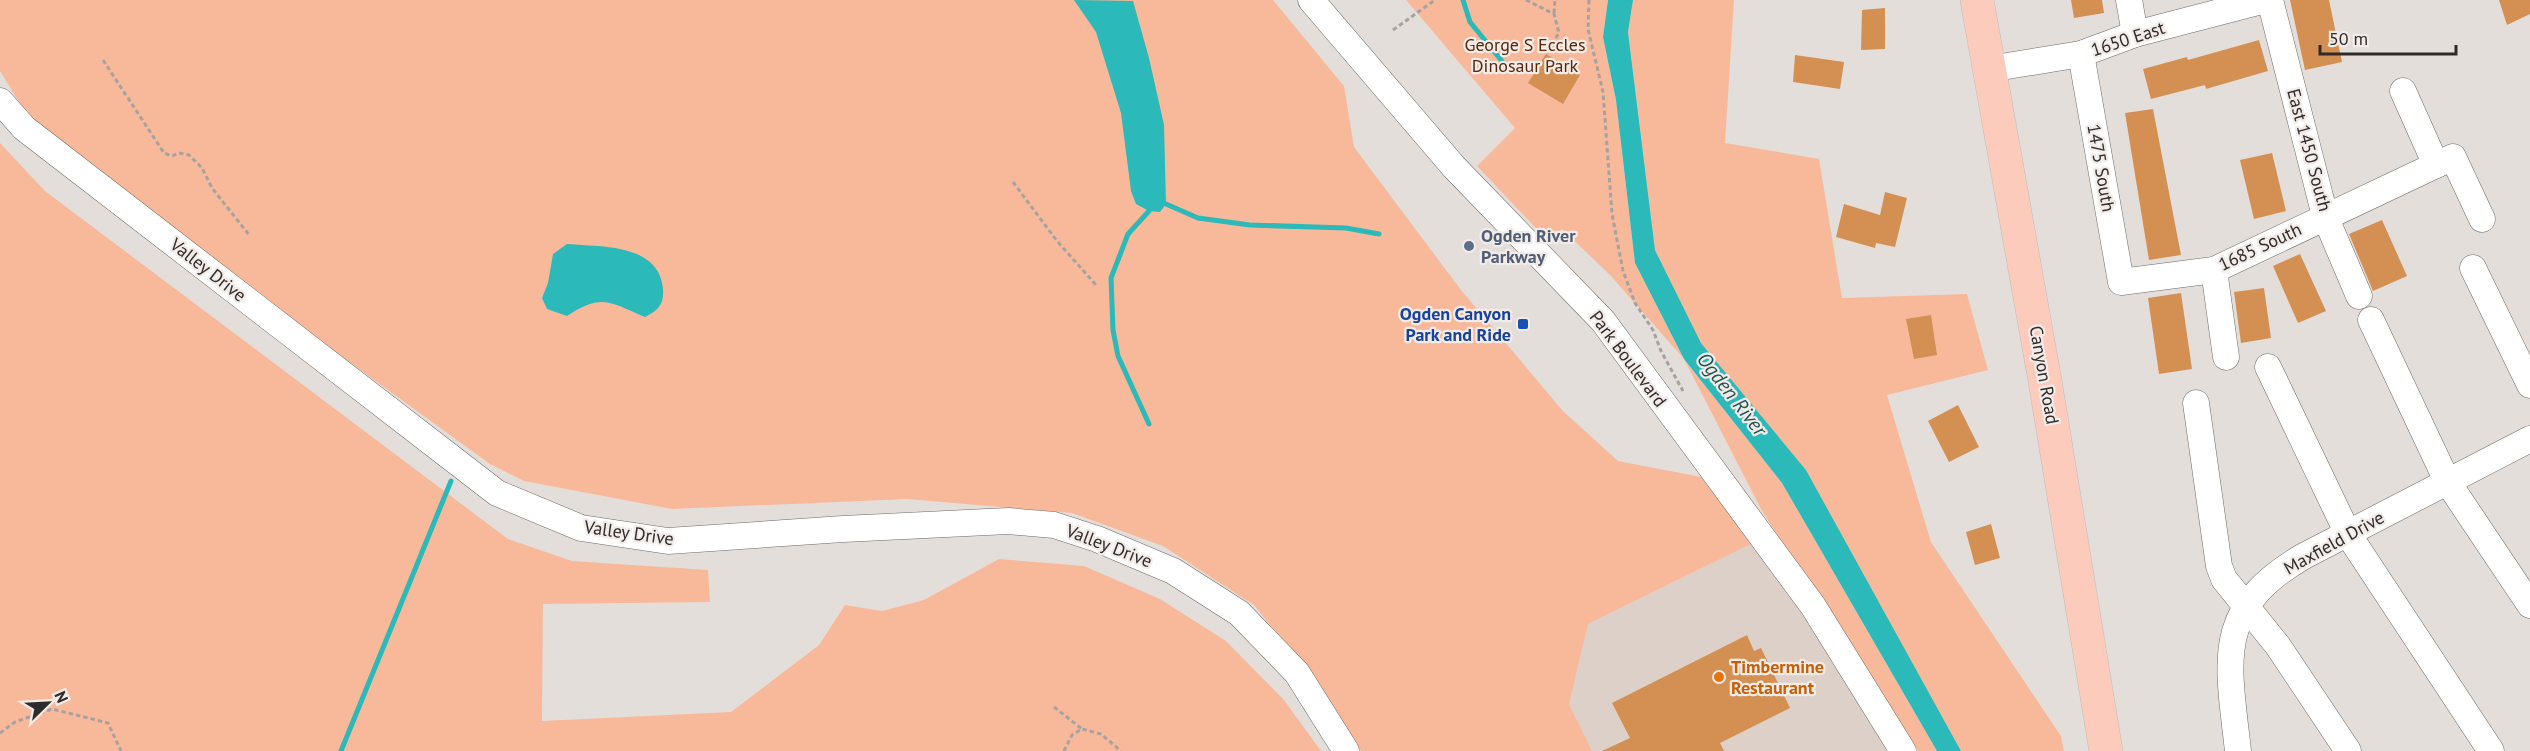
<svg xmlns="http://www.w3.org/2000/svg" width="2530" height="751" font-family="'PT Sans',sans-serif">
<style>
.built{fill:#ddd0c9}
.green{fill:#f8b99b}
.water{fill:#2bb9b9}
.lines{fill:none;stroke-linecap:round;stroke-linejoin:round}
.stream{stroke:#2bb9b9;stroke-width:5}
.building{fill:#d49052}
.minor-casing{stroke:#6f6966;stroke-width:27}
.major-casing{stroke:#bcbbbb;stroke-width:34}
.path{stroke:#a7a29f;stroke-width:3;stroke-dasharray:4.5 3;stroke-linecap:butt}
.minor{stroke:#fff;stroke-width:26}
.major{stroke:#fccbbc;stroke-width:33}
.service-dot{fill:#5c6f8a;stroke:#f2ebe8;stroke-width:2}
.transit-dot{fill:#1a4fb4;stroke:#f2ebe8;stroke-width:2}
.food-dot{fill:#e8710a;stroke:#f2ebe8;stroke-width:2}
.labels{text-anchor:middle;stroke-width:4.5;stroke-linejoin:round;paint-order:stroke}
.street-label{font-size:18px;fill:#2e2b2a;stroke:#f2ebe8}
.park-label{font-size:18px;fill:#592607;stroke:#f2ebe8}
.service-label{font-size:18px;font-weight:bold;fill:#4e5e75;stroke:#f2ebe8;text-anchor:start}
.transit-label{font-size:18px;font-weight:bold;fill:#164399;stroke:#f2ebe8;text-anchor:end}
.food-label{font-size:18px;font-weight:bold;fill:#c56008;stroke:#f2ebe8;text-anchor:start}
.water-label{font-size:20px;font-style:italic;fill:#1c5454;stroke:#f2ebe8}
</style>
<rect width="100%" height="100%" fill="#e4deda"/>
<path class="built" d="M1755,542L1874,721L1891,751H1592L1568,704L1588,624Z"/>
<g class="green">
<path d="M0,0H1273L1344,86L1354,147L1461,290L1563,411L1618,461L1701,477L1755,542L1588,624L1569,704L1592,751H1361L1322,690L1254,605L1163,546L1072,513L907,499L672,509L524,481L490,464L140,210L27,115L0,71Z"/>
<path d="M1406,0H1608L1603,37L1616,100L1635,263L1684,359L1782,483L1937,751H1918L1762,511L1684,359L1610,275L1562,229L1549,242L1477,166L1515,128Z"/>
<path d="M1633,0H1734L1725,143L1819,159L1842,298L1967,294L1988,370L1887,395L1931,542L2061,736L2064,751H1961L1806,470L1701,343L1655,250L1628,32Z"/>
<path d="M0,143L45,191L508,539L572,561L708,570L710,602L543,604L542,721L731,712L819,645L845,605L882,611L924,600L999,559L1084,566L1160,599L1226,641L1284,700L1321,751H0Z"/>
</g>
<g class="water">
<path d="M1074,0L1133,1L1149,58L1164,125L1166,204L1160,212L1149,211L1136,204L1131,191L1121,113L1096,32Z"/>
<path d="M1608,0H1633L1628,32L1655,250L1701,343L1806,470L1961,751H1937L1782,483L1684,359L1635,263L1616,100L1603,37Z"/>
<path d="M567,244C600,247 659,243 663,289C664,304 659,310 645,317C609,302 602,293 567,316L547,309L542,298L548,283L553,254Z"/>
</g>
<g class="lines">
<g class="stream">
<path d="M1463,0L1470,22L1510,71"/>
<path d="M1166,204L1198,218L1250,225L1346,228L1379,234"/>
<path d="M1149,424L1118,356L1113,330L1111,278L1128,234L1149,211"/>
<path d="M341,751L451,481"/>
</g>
</g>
<g class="building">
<path d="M2071,0H2102L2104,13L2074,18Z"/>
<path d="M2290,0H2329L2342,62L2305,70Z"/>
<path d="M2499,0H2530V14L2507,25Z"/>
<path d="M1885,8V49L1861,50L1862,10Z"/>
<path d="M2259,40L2268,71L2206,89L2205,85L2151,99L2143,69L2187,57L2188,60Z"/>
<path d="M1546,54L1580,75L1563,104L1528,83Z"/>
<path d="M1795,55L1844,62L1840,89L1793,82Z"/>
<path d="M2153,109L2181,255L2149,260L2125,113Z"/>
<path d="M2272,153L2286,211L2254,219L2240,160Z"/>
<path d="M1885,192L1907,198L1895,247L1876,243L1875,248L1836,237L1844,204L1880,215Z"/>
<path d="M2382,220L2407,276L2373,291L2349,234Z"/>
<path d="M2300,254L2326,311L2298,323L2273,266Z"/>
<path d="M2264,288L2271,338L2241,343L2234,292Z"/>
<path d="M2181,293L2192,369L2159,374L2148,298Z"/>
<path d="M1931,315L1937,355L1914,359L1906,319Z"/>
<path d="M1958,405L1979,447L1949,462L1928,421Z"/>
<path d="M1991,524L2000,558L1975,565L1966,532Z"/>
<path d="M1747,635L1754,651L1761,648L1790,708L1720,743L1724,751H1602L1630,738L1612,703Z"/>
</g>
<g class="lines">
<defs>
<g id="minor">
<path d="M1311,0L1454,167L1603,321L1813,606L1903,751"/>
<path d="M2129,0L2135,34"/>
<path d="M2270,0L2325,216L2359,296"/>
<path d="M2081,54L2121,282L2214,270L2436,165L2403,91"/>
<path d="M1989,69L2081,54L2135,34L2266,0"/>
<path d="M0,101L24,128L497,493L581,528L668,541L843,529L1008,521L1054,525L1097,539L1173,571L1239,613L1297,673L1346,751"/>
<path d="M2436,165L2453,157L2482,219"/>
<path d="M2473,268L2530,385"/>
<path d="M2214,270L2226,357"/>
<path d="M2371,320L2447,481L2530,605"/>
<path d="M2268,367L2348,534L2491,751"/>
<path d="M2196,403L2219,566L2224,579L2278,646L2348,751"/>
<path d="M2238,751C2228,660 2213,609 2304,556L2530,439"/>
</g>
<path id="major" d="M1977,0L2045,381L2106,751"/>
</defs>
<use href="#minor" class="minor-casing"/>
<use href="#major" class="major-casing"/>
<g class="path">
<path d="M1526,0L1554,14L1559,33L1546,54"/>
<path d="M1589,0L1588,29L1603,92L1612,214L1623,271L1635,303L1653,330L1661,351L1683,391"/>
<path d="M1554,13L1555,0"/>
<path d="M1393,30L1435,0"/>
<path d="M103,60L164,153L172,156L179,153L189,155L202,168L212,188L250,236"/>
<path d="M1013,182L1057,241L1096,285"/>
<path d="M1054,707L1082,729"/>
<path d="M0,733L15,722L52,709L108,723L121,751"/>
<path d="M1064,751L1072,735L1082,729L1101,734L1121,751"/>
</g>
<use href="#minor" class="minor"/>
<use href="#major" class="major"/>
</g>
<circle class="service-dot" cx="1469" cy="246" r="6"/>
<rect class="transit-dot" x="1517" y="318" width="12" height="12" rx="3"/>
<circle class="food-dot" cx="1719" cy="677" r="6"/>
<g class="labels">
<g class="street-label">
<text transform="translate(2128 39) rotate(-18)" y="6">1650 East</text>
<text transform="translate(2309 150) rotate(75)" y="6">East 1450 South</text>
<text transform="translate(2101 168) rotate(80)" y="6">1475 South</text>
<text transform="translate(2260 247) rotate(-25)" y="6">1685 South</text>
<text transform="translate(208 270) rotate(38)" y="6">Valley Drive</text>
<text transform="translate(1628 359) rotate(53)" y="6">Park Boulevard</text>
<text transform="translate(2044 375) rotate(80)" y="6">Canyon Road</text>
<text transform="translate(629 533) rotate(8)" y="6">Valley Drive</text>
<text transform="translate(2334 543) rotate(-29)" y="6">Maxfield Drive</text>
<text transform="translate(1109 546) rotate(21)" y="6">Valley Drive</text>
</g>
<g class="park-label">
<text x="1525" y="51">George S Eccles<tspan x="1525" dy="21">Dinosaur Park</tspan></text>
</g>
<g class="service-label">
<text x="1481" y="242">Ogden River<tspan x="1481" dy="21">Parkway</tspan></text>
</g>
<g class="transit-label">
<text x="1511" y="320">Ogden Canyon<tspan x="1511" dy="21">Park and Ride</tspan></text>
</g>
<g class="food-label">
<text x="1731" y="673">Timbermine<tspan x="1731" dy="21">Restaurant</tspan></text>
</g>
<g class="water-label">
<text transform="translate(1732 394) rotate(52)" y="7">Ogden River</text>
</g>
</g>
<g transform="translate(48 703) rotate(66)" stroke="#f2ebe8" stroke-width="4.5" paint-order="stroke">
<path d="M0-4.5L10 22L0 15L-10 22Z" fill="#2e2b2a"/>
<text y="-9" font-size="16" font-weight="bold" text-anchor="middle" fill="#2e2b2a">N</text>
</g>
<path d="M2320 45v9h136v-9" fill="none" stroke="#2e2b2a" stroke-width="3"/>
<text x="2329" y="45" font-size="18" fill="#2e2b2a" stroke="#f2ebe8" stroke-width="4.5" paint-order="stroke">50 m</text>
</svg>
